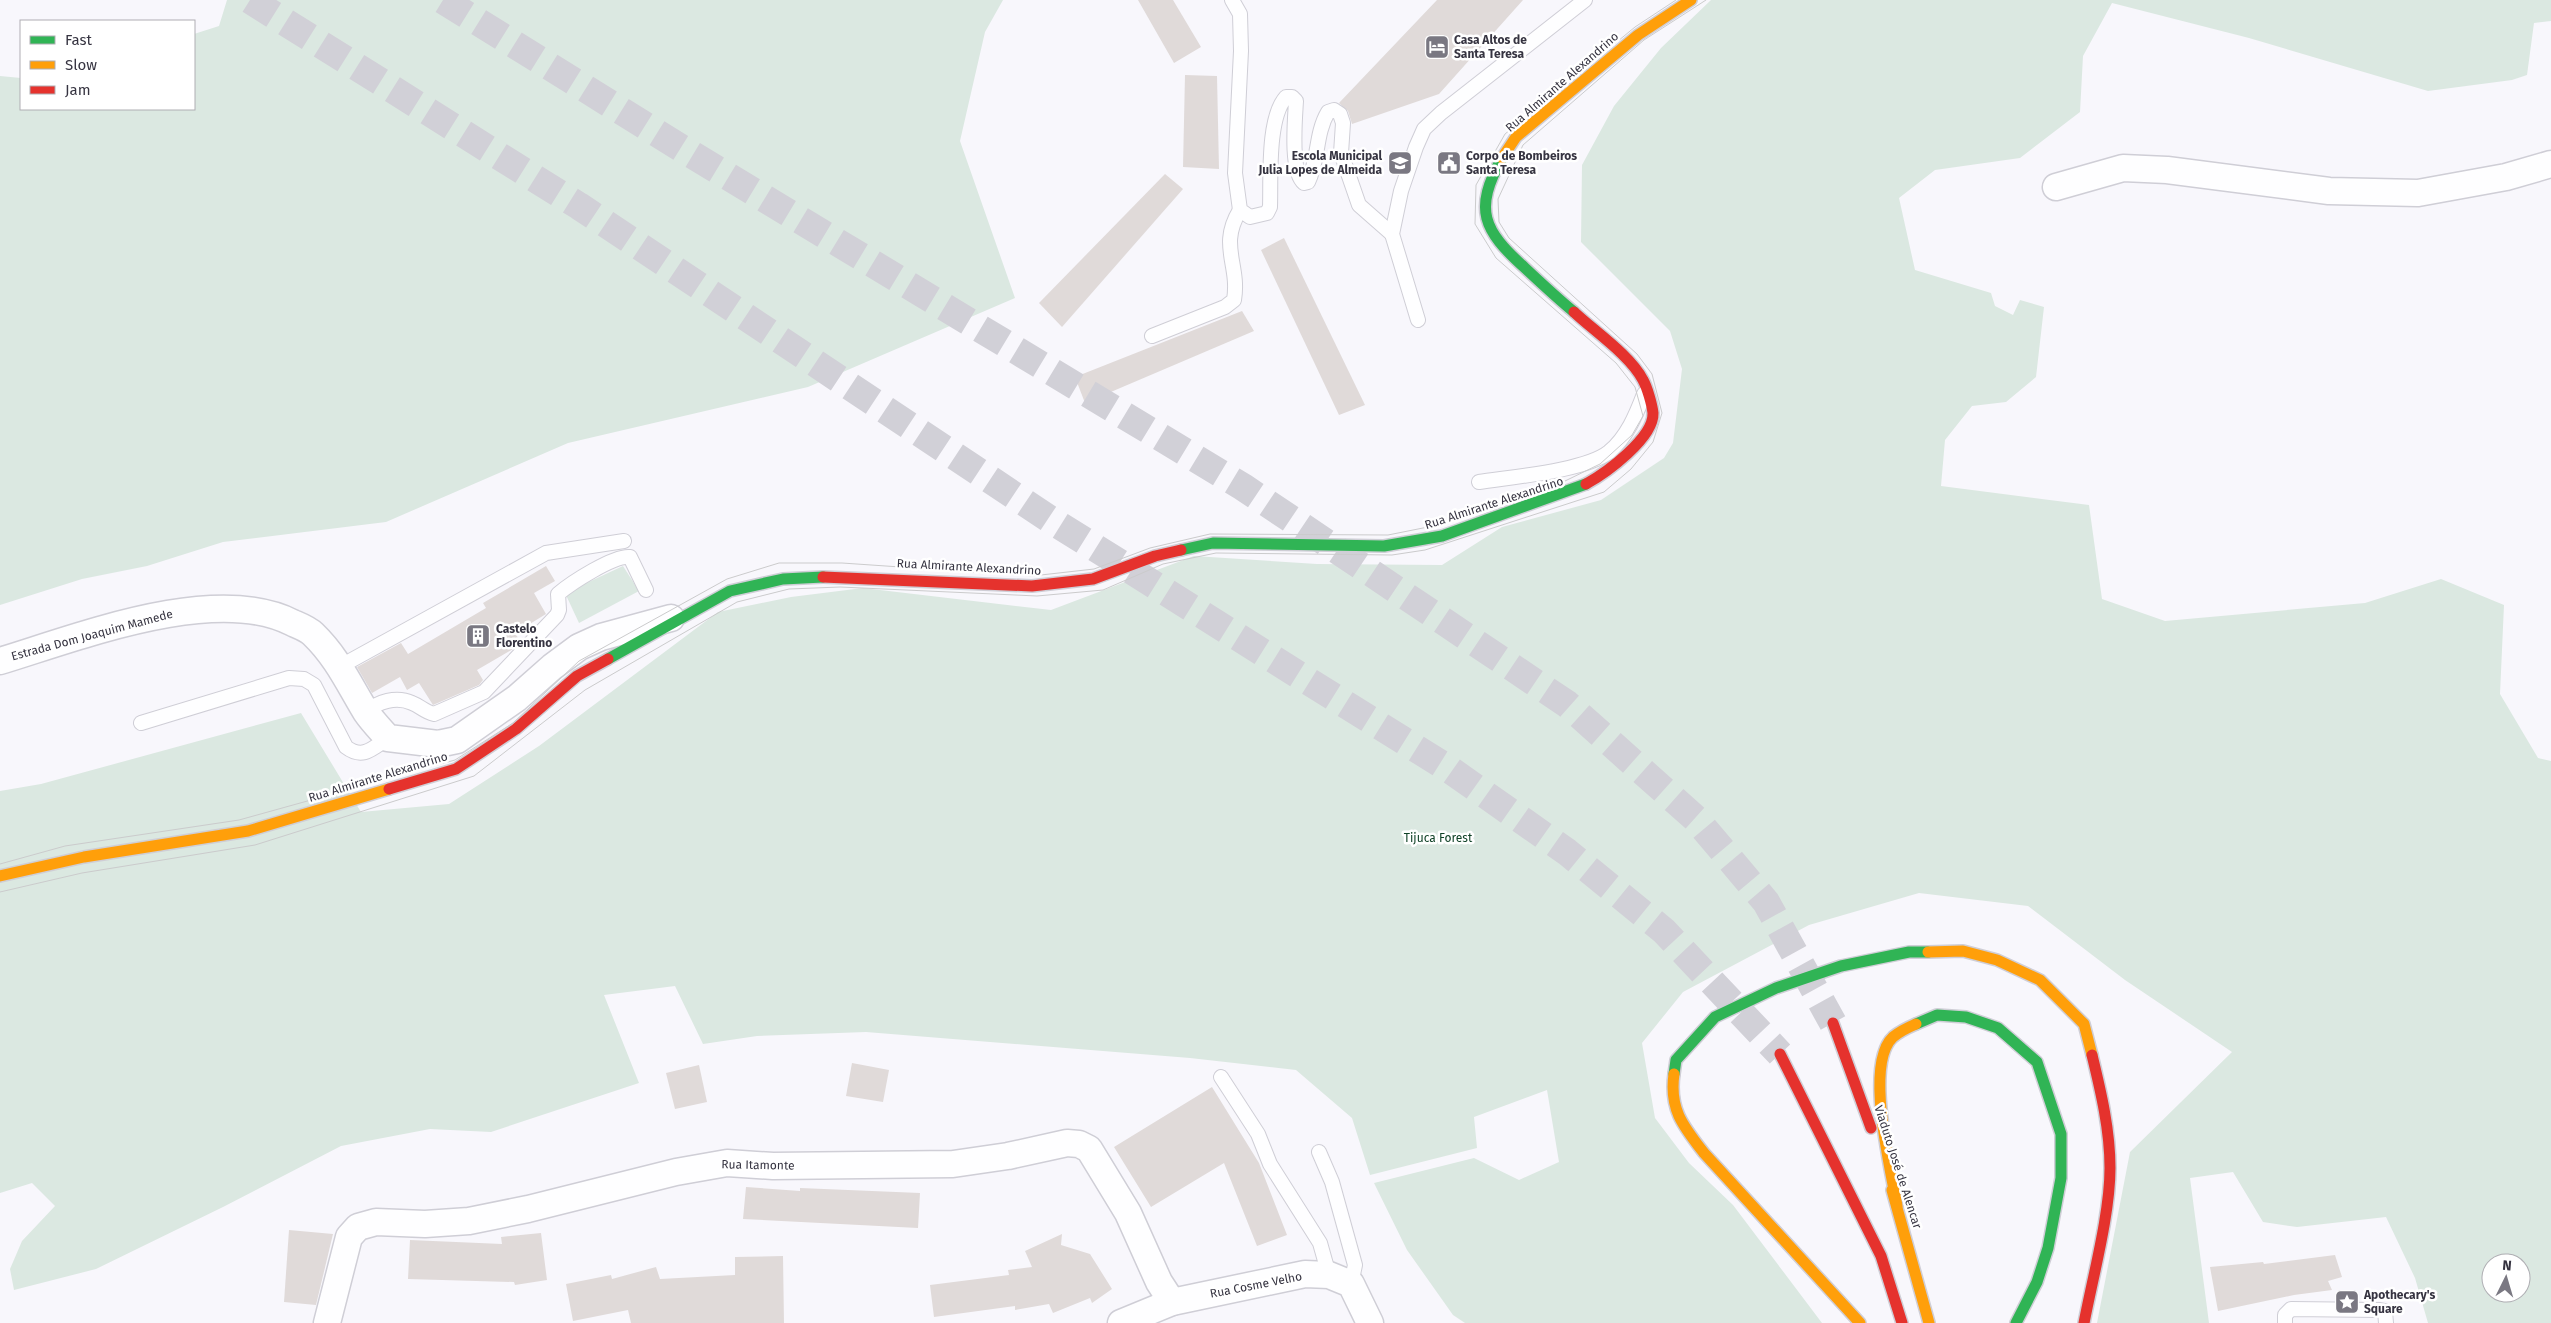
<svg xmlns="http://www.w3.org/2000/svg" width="2551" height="1323" font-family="'Fira Sans',sans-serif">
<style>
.green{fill:#dbe8e1;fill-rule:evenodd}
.building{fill:#e0dad9}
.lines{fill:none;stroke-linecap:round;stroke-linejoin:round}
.highway-tunnel{stroke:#d1d0d7;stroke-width:28;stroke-dasharray:28 14;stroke-linecap:butt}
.lane-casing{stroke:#cfced6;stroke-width:16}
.street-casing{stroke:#cfced6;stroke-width:29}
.fast-casing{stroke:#cfced6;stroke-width:14}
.slow-casing{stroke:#cfced6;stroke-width:14}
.jam-casing{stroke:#cfced6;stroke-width:14}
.lane{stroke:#fefeff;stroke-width:14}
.street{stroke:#fefeff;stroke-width:26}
.fast{stroke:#30b455;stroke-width:11}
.slow{stroke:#ff9f0a;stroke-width:11}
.jam{stroke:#e5322d;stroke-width:11}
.tram{stroke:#cbcbcc;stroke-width:1}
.labels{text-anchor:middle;stroke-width:5;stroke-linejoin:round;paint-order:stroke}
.poi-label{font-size:12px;font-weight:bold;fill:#363441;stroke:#fff;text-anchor:start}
.street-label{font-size:12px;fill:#363441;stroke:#fff}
.park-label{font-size:12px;fill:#104227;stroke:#fff}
</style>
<rect width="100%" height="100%" fill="#f8f7fc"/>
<g class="green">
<path d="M227,0H1003L985,32L960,141L1015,298L808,387L568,443L386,522L223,542L147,566L82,579L0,605V76L21,78V109H194V34L219,26Z"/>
<path d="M1711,0H2551V21L2534,23L2527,75L2512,80L2428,91L2249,38L2112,3L2083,56L2080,112L2020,158L1935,170L1899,198L1915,270L1991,293L1995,306L2013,315L2020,300L2044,307L2036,377L2006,402L1972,406L1945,440L1941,486L2089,505L2102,599L2165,621L2365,603L2441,579L2504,605L2500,694L2538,758L2551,761V1323H2428L2415,1278L2386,1217L2297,1227L2263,1222L2233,1172L2190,1178L2209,1323H2097L2130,1152L2232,1052L2125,980L2028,906L1919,893L1809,925L1683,992L1642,1043L1655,1118L1689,1163L1733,1205L1822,1323H1465L1453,1315L1407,1250L1374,1183L1474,1158L1519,1180L1559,1162L1547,1090L1474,1117L1477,1148L1370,1175L1352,1118L1296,1070L1190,1058L866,1032L757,1036L703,1044L675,986L604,995L639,1083L491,1132L430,1129L341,1146L223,1207L96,1269L14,1290L10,1269L22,1241L55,1206L32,1183L0,1193V791L41,784L301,713L361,812L449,804L539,746L718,612L791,597L863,588L1051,610L1194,556L1317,564L1442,565L1502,527L1601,500L1664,458L1673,443L1682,369L1670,331L1581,242L1582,165L1614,106L1661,48ZM2491,1263H2521V1293H2491Z"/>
<path d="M623,566L639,591L579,623L565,593Z"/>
</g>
<g class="building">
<path d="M1138,0H1173L1201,47L1174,63Z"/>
<path d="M1437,0H1523L1439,94L1352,124L1348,111L1339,103Z"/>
<path d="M1185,75L1217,76L1219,169L1183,167Z"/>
<path d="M1165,174L1183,189L1062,327L1039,303Z"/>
<path d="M1284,238L1365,405L1339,415L1261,250Z"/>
<path d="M1242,311L1254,331L1085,403L1075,377Z"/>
<path d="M546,566L555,581L534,593L546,614L515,633L520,641L513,649L477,670L483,680L479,685L433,705L419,683L407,690L400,677L372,693L357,667L401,643L408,654L486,608L483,603Z"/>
<path d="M852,1063L889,1070L883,1102L846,1096Z"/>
<path d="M699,1065L707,1102L675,1109L666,1073Z"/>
<path d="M1212,1087L1259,1163L1287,1235L1257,1246L1224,1163L1151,1207L1114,1147Z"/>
<path d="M746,1187L800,1191V1188L920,1193L918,1228L743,1219Z"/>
<path d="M289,1230L333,1234L316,1305L284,1302Z"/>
<path d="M541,1233L547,1280L515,1285L514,1282L408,1279L410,1240L502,1244L501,1237Z"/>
<path d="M1062,1234L1061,1245L1090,1254L1112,1289L1092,1303L1090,1298L1053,1313L1049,1304L1015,1310V1306L934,1317L930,1285L1009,1275L1008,1270L1032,1267L1025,1251Z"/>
<path d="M2335,1255L2342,1277L2328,1281L2332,1290L2294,1295L2218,1311L2210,1267L2263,1262L2264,1264Z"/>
<path d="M783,1256L784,1323H631L628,1310L573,1321L566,1284L611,1275L612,1279L656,1267L660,1279L735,1275V1257Z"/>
</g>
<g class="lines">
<g class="highway-tunnel">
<path d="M250,0L579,206L1054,522L1449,769L1567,852L1664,931L1780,1054"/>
<path d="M443,0L681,148L1243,487L1567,704L1696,819L1766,902L1833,1023"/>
</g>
<defs>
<g id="lane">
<path d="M1232,0L1240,14L1241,51L1235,173L1240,210L1250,217L1267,213L1270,207C1271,179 1267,118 1286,97H1292L1296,101C1295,119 1290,172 1304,183L1308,182C1319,160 1315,134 1328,112L1334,110L1340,114L1343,123L1341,153L1359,205L1392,234"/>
<path d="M1418,320L1392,234L1401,191L1416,147L1424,129L1441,113L1585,0"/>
<path d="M1152,336L1225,307L1234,300C1240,264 1218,246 1240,210"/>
<path d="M1479,482C1511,477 1585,471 1609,452C1627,437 1636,415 1644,394"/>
<path d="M341,666L546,553L624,541"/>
<path d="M366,713C377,701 397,696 412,703C420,706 425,712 434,714L484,692L557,615L559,610L558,594C571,583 614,555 630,557L646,590"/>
<path d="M141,723L289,678L304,679L314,685L346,747C363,760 373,748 388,738"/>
<path d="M1221,1077L1258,1134L1270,1164L1320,1243L1329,1275"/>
<path d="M1319,1152L1332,1182L1355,1265L1351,1284"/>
<path d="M2285,1323V1315L2291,1309L2380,1310L2385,1311L2386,1323"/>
</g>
<g id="street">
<path d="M2056,187L2123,168L2167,170L2329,191L2418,193L2506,177L2551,164"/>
<path d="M0,661C79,637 216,583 293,623C300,626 308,629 313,634C337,657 349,684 366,712C372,721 380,729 388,738L438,744L457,740L517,698L552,667L579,647L601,637L671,618"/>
<path d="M327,1323L349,1237L358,1227L376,1222L425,1224L469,1221L528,1209L676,1172L727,1163L773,1166L953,1164L1008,1156L1067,1143L1079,1144L1089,1149L1128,1213L1159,1282L1172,1302"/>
<path d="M1121,1323L1172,1302L1305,1274L1329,1275L1351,1284L1370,1323"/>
</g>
<g id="fast">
<path d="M1502,158C1473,210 1483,230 1525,268C1541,283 1557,298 1574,312"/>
<path d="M1181,550L1213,543L1384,546L1442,536L1586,484"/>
<path d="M608,659L730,591L783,579L823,577"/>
<path d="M1916,1024L1937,1015L1966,1017L1998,1028L2037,1062L2061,1134V1178L2048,1248L2037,1282L2016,1323"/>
<path d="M1674,1074L1676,1060L1715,1017L1776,988L1841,966L1909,952H1928"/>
</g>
<g id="slow">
<path d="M1502,158L1516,137L1638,35L1691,0"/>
<path d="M0,876L84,857L248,831L389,789"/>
<path d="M1928,952L1963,951L1997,960L2040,980L2084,1024L2092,1055"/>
<path d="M1674,1074C1669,1109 1683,1126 1704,1153L1860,1323"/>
<path d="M1892,1190L1929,1323"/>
<path d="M1897,1206C1891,1169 1864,1064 1893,1037C1899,1032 1909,1027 1916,1024"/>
</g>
<g id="jam">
<path d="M1574,312C1594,331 1630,355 1643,380C1647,387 1652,404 1653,413C1654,438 1606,473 1586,484"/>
<path d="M823,577L1032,586L1093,579L1155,556L1181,550"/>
<path d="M389,789L456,769L516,729L577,676L608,659"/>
<path d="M1833,1023L1871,1128"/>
<path d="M1780,1054L1881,1256L1902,1323"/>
<path d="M2084,1323C2093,1276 2110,1214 2110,1168C2110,1130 2101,1092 2092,1055"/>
</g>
</defs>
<use href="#lane" class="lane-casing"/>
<use href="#street" class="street-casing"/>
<use href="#fast" class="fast-casing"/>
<use href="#slow" class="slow-casing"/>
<use href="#jam" class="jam-casing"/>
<use href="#lane" class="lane"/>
<use href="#street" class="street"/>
<use href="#fast" class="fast"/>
<use href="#slow" class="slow"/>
<use href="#jam" class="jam"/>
<g class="tram">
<path d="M0,864L65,846L239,820L455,760L513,723L579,661L727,579L779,563H842L1032,576L1094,569L1150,548L1210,534L1388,535L1433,526L1565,481L1600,464L1632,435L1643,416L1635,387L1616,363L1496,258L1475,224L1476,185L1505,134L1635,27L1676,0"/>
<path d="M0,892L82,873L255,845L474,776L585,690L737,602L789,589L840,587L1037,596L1103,590L1163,564L1216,553L1392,555L1425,550L1604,492L1631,469L1653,442L1662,413L1652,374L1637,354L1509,238L1499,222L1498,199L1523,145L1644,40L1706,0"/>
</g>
</g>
<defs>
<symbol id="hotel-square" viewBox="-11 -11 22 22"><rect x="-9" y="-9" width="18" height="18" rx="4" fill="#7a7882" stroke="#fff"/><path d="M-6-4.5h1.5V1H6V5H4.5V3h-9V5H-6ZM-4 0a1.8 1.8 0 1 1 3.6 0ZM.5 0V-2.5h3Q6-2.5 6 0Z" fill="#fff"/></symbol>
<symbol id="school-square" viewBox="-11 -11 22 22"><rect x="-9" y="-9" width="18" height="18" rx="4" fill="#7a7882" stroke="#fff"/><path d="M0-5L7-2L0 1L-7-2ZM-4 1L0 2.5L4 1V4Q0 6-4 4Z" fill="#fff"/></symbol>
<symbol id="civic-square" viewBox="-11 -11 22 22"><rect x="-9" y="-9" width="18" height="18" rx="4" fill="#7a7882" stroke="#fff"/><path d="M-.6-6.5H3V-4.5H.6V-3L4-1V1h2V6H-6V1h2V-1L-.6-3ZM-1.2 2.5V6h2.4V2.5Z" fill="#fff"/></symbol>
<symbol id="building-square" viewBox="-11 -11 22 22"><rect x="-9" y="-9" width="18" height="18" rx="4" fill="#7a7882" stroke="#fff"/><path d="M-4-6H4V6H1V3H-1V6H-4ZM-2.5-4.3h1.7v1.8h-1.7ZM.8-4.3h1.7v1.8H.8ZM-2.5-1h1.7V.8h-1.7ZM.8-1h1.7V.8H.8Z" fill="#fff"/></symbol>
<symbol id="sight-square" viewBox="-11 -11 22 22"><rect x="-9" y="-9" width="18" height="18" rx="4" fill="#7a7882" stroke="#fff"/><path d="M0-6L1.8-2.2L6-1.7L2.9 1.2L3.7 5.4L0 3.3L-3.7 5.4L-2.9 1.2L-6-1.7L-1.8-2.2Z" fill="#fff"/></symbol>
</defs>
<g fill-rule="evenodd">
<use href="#hotel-square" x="1423" y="33" width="28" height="28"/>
<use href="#school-square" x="1386" y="149" width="28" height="28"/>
<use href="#civic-square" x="1435" y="149" width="28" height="28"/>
<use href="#building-square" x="464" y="622" width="28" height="28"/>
<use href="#sight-square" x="2333" y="1288" width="28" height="28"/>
</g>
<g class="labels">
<g class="poi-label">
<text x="1454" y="44">Casa Altos de<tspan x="1454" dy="14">Santa Teresa</tspan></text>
<text x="1382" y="160" text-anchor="end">Escola Municipal<tspan x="1382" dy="14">Julia Lopes de Almeida</tspan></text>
<text x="1466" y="160">Corpo de Bombeiros<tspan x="1466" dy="14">Santa Teresa</tspan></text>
<text x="496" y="633">Castelo<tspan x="496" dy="14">Florentino</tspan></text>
<text x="2364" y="1299">Apothecary's<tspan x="2364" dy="14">Square</tspan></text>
</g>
<g class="street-label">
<text transform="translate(1562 82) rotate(-41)" y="4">Rua Almirante Alexandrino</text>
<text transform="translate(1494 503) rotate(-18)" y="4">Rua Almirante Alexandrino</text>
<text transform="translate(969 567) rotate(3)" y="4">Rua Almirante Alexandrino</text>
<text transform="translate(92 635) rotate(-15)" y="4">Estrada Dom Joaquim Mamede</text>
<text transform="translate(378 777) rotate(-17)" y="4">Rua Almirante Alexandrino</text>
<text transform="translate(758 1165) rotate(1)" y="4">Rua Itamonte</text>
<text transform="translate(1898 1167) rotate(72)" y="4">Viaduto José de Alencar</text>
<text transform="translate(1256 1285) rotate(-11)" y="4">Rua Cosme Velho</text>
</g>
<g class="park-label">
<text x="1438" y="842">Tijuca Forest</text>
</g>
</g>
<rect x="20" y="20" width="175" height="90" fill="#ffffff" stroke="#afaeb3"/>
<rect x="30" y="36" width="25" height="8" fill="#30b455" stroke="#afaeb3"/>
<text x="65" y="45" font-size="15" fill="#363441">Fast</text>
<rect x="30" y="61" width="25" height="8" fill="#ff9f0a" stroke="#afaeb3"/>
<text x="65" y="70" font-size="15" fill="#363441">Slow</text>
<rect x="30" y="86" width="25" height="8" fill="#e5322d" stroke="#afaeb3"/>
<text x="65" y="95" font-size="15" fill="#363441">Jam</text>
<g transform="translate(2506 1278) rotate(5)"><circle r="24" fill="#ffffff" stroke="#afaeb3"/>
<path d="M0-4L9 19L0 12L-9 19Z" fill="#7a7882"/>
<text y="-8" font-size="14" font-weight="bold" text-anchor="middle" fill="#363441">N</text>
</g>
</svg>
